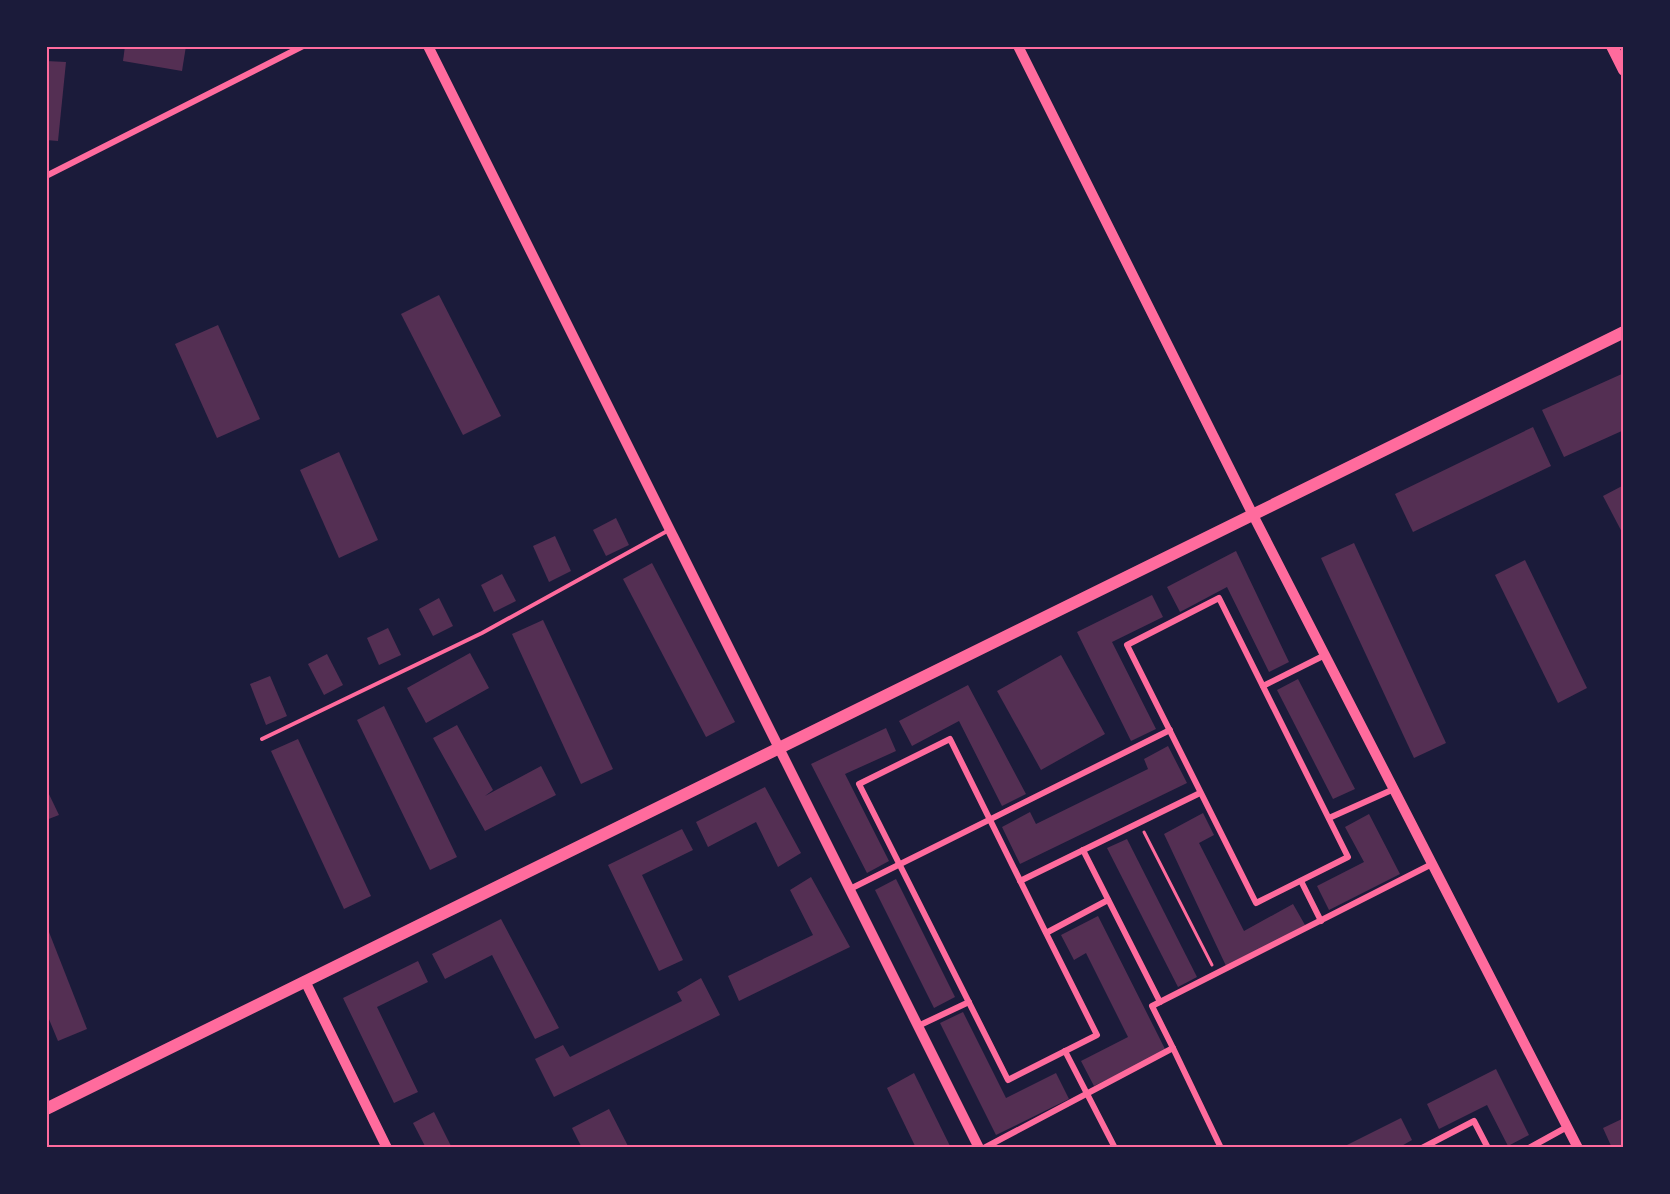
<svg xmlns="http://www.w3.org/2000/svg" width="1670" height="1194" font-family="'Alegreya Sans',sans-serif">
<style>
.building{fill:#542f53}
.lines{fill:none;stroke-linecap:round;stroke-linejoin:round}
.path{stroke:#ff6b9d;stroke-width:3}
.service{stroke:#ff6b9d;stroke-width:4}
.minor{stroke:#ff6b9d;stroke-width:6}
.tertiary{stroke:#ff6b9d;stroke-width:10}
.secondary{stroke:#ff6b9d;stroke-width:12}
.primary{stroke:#ff6b9d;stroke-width:12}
.neatline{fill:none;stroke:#ff6b9d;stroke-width:2}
</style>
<rect width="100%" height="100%" fill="#1b1b3a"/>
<g class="building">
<path d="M125,46H186L182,71L123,61Z"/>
<path d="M46,61L66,62L58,141L46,140Z"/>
<path d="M439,295L501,416L463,435L401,314Z"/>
<path d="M218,325L260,419L217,438L175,344Z"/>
<path d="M1624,373V430L1564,457L1542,410Z"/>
<path d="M1533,427L1551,466L1413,532L1395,494Z"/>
<path d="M339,452L378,540L339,558L300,470Z"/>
<path d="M1624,485V536L1603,496Z"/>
<path d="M616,518L629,545L606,556L593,530Z"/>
<path d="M555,536L571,571L549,582L533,546Z"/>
<path d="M1354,543L1446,743L1414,758L1321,558Z"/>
<path d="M1236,551L1289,662L1269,672L1227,587L1180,612L1167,587Z"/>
<path d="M1525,560L1587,688L1558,703L1495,575Z"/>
<path d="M652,563L735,722L706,737L623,579Z"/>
<path d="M502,574L516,601L494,612L481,585Z"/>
<path d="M1152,595L1163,617L1112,642L1156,729L1131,741L1077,632Z"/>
<path d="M439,598L453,626L433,636L419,609Z"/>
<path d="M543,620L613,769L581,784L512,634Z"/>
<path d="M388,628L401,655L379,665L367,638Z"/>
<path d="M470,653L489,688L426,723L407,688Z"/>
<path d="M327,654L343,685L324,695L308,664Z"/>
<path d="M1061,655L1105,734L1041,770L997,691Z"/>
<path d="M270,676L287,716L266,725L250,684Z"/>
<path d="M1298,679L1355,789L1333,799L1277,690Z"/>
<path d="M968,685L1026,794L1002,806L959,721L912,746L899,721Z"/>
<path d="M384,706L457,857L430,870L357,720Z"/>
<path d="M457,725L493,790L485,796L541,766L556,795L485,831L433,738Z"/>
<path d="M886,728L896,751L845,774L889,861L867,873L811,764Z"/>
<path d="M298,739L371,896L344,909L271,751Z"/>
<path d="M1168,746L1187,783L1020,864L1002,827L1030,812L1036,824L1148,769L1144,759Z"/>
<path d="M765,787L801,853L778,867L756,822L708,847L696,822Z"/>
<path d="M46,788L59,815L46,820Z"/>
<path d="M1203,813L1214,835L1199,843L1244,931L1293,904L1305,925L1227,968L1164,834Z"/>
<path d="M1369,814L1400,874L1329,910L1317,886L1364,862L1345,827Z"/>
<path d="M682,829L693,850L642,875L683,960L659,971L608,865Z"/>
<path d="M1127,839L1197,977L1178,987L1107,848Z"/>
<path d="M811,877L850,947L739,1001L728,976L813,935L790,890Z"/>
<path d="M896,879L955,997L934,1008L875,890Z"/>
<path d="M1098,916L1166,1051L1094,1086L1081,1061L1128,1037L1086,953L1074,960L1061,935Z"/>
<path d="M501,919L559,1028L535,1039L492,955L445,979L432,954Z"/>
<path d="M47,927L87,1029L58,1041L46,1012Z"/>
<path d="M418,961L428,982L377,1007L418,1092L394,1103L343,998Z"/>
<path d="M701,978L720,1015L554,1097L535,1059L563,1045L570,1057L682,1001L677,992Z"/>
<path d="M963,1012L1006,1098L1056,1073L1069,1099L996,1135L940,1023Z"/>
<path d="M1496,1069L1529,1135L1508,1146L1487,1105L1439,1129L1427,1104Z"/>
<path d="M914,1073L951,1148H916L887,1088Z"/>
<path d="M609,1109L629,1148H582L572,1128Z"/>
<path d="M434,1112L452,1148H426L413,1123Z"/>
<path d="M1401,1118L1412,1140L1398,1148H1341Z"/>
<path d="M1624,1118V1148H1612L1603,1128Z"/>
</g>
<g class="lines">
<path class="path" d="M1144,832L1212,965"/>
<path class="service" d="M262,739L482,633L669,530"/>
<g class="minor">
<path d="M46,176L303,46"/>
<path d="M1219,598L1348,857L1256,903L1127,645Z"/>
<path d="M1263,686L1325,655"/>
<path d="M1329,818L1394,789"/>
<path d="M1083,850L1160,1002"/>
<path d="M1020,881L1200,793"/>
<path d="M1301,881L1321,921"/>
<path d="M850,889L1170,730"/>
<path d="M1046,933L950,739L859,784L1008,1080L1097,1035L1046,933L1108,900"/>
<path d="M918,1026L969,1002"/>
<path d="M1173,1048L1221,1148"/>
<path d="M1065,1051L1115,1148"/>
<path d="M984,1148L1173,1048L1152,1006L1432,864"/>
<path d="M1422,1148L1474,1121L1488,1148"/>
<path d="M1529,1148L1567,1127"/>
</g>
<g class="tertiary">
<path d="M428,46L979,1148"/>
<path d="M1018,46L1253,515L1578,1148"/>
<path d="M305,981L387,1148"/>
</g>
<path class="secondary" d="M46,1109L1624,332"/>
<path class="primary" d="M1612,46L1624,70"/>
</g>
<rect width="1670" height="1194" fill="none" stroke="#1b1b3a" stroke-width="96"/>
<rect x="48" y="48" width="1574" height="1098" class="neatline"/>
</svg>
